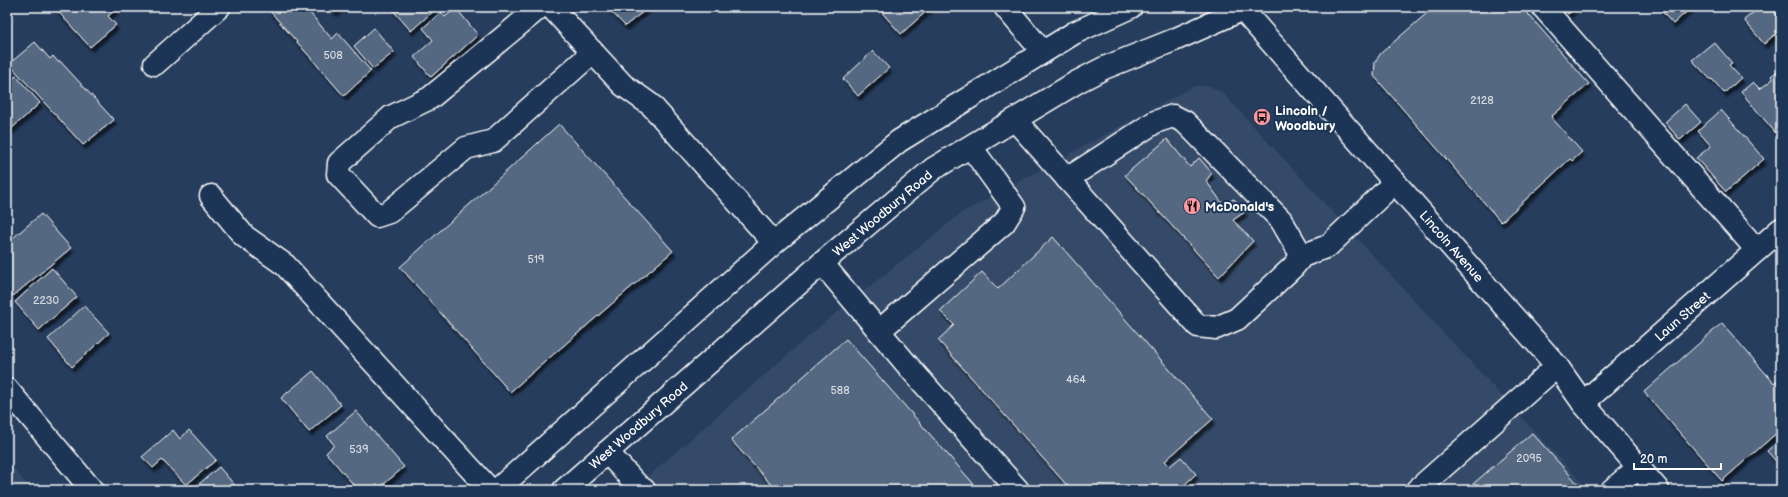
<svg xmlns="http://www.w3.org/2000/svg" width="1788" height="497" font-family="'Balsamiq Sans',sans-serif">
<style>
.built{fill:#344a68}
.building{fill:#556781;stroke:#fff;filter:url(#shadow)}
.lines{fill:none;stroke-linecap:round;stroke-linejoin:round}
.minor-casing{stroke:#fff;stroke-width:25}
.major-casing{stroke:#fff;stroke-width:25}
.minor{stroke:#1d3557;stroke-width:22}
.major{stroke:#1d3557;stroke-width:22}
.labels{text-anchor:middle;stroke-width:4;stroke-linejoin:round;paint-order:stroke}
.number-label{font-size:11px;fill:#d4d9e0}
.poi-label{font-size:13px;font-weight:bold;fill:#fff;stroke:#1d3557;text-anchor:start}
.street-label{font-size:13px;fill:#fff;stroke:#1d3557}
</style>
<defs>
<filter id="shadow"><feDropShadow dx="2.5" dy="4.5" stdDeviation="1" flood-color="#0009"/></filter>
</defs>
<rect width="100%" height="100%" fill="#263d5e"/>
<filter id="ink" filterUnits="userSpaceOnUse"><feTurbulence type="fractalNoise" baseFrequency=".025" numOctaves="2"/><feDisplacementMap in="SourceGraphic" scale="8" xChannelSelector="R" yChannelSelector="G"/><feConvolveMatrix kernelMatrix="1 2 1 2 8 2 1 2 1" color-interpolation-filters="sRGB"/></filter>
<g filter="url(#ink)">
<g class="built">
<path d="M1194,86H1210L1223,93L1585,486L1581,490H632L825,322L961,213Z"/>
<path d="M7,461L32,490H7Z"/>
</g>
<g class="building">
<path d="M56,7H119L108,16L116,25L90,47L55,8Z"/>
<path d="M272,7H305L332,39L338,33L371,71L344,96L269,10Z"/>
<path d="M330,7H341L335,12Z"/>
<path d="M390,7H438L411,31Z"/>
<path d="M607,7H649L625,26Z"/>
<path d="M877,7H929L930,8L901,34Z"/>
<path d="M1434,7H1522L1589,84L1551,117L1582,152L1572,161L1570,159L1501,222L1374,76L1375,62L1381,53Z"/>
<path d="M1562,7H1576L1568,14Z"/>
<path d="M1658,7H1692L1673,24Z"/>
<path d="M1760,7H1770L1781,19V29L1764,44L1744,20Z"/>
<path d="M456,8L478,35L431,77L414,57L433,40L423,28L441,12L445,17Z"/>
<path d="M374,28L394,52L373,69L354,46Z"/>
<path d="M35,42L50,59L53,56L58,62L60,61L114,120L83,145L9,64Z"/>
<path d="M1714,42L1732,63L1729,65L1741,78L1724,93L1712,79L1711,80L1692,60Z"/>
<path d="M873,51L889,68L858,96L843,79Z"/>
<path d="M1781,68V135L1779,137L1741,92L1753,82L1760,89L1773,79L1771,76Z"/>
<path d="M16,76L40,103L9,131L7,128V84Z"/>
<path d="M1685,104L1701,122L1680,140L1665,122Z"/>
<path d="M1721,110L1764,159L1726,192L1696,158L1711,146L1698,131Z"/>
<path d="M559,124L673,251L510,392L400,267Z"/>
<path d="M1167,139L1190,167L1199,158L1212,173L1206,181L1223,204L1234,199L1245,212L1233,220L1253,241L1219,277L1125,175Z"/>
<path d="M41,214L71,248L13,296L7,289V243Z"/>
<path d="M1053,237L1213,419L1165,461L1170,466L1181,457L1196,474L1179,490H1071L938,340L954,325L940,311L982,272L998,289Z"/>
<path d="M52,268L77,297L39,330L15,302Z"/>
<path d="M84,306L109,333L72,367L48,339Z"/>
<path d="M1722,323L1774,383L1781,377V432L1780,430L1722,481L1644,392Z"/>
<path d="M846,339L979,490H776L731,440Z"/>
<path d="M313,371L341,405L309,432L281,398Z"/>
<path d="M356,411L404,467L377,490H358L326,453L334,445L327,436Z"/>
<path d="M173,430L180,439L189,430L216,460L186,485L162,460L153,468L142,457Z"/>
<path d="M1532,433L1578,484L1571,490H1466Z"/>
<path d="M1781,439V467L1767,451Z"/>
<path d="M219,467L239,490H192Z"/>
<path d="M1781,483V490H1773Z"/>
</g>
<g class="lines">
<defs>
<g id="minor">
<path d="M540,7L430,98L391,117L339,163L338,174L377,216L389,212L466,148L493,141L593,52"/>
<path d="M551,7L623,85L651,105L774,243"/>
<path d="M1005,7L1042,51"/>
<path d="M1543,7L1757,250"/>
<path d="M155,64L219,7"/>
<path d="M1015,120L1198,326L1216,328L1237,319L1293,267L1302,256L1328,246L1395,182"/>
<path d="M1067,179L1155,122L1173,116L1185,122L1281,220L1302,256"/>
<path d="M211,196L244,236L285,265L490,490"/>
<path d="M822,263L909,367L1018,490"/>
<path d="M879,331L1004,223L1014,207L971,147"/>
<path d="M7,389L92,490"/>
<path d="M1583,403L1781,229"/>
<path d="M607,452L638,486L644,490"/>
<path d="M1417,490L1557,366"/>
<path d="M1612,490L1638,468"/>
</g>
<g id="major">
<path d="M1240,7L1557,366L1583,403L1658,490"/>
<path d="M497,490L774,243L899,141L1074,33L1131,7"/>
<path d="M564,490L822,263L933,169L1077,82L1104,68L1174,40L1248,7"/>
</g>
</defs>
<use href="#minor" class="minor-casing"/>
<use href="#major" class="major-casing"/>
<use href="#minor" class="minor"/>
<use href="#major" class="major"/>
</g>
</g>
<defs>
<symbol id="bus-disc" viewBox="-11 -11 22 22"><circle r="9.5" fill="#ff9aa2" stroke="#1d3557"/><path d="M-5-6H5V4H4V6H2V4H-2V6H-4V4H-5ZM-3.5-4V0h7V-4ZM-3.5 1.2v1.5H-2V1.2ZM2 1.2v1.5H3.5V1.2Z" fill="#111"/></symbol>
<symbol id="restaurant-disc" viewBox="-11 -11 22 22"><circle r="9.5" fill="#ff9aa2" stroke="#1d3557"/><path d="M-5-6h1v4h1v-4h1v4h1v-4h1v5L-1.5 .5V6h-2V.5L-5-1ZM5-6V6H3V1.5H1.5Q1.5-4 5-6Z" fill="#111"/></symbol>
</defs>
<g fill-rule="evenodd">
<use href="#bus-disc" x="1252" y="107" width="20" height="20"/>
<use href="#restaurant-disc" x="1182" y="196" width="20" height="20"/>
</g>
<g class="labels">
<g class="number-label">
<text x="333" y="59">508</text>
<text x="1482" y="104">2128</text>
<text x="536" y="263">519</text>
<text x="46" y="304">2230</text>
<text x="1076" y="383">464</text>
<text x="840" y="394">588</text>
<text x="359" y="453">539</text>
<text x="1529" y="462">2095</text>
</g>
<g class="poi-label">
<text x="1275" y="115">Lincoln /<tspan x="1275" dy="15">Woodbury</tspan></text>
<text x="1205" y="211">McDonald's</text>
</g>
<g class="street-label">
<text transform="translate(882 213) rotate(-40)" y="5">West Woodbury Road</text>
<text transform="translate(1452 246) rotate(49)" y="5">Lincoln Avenue</text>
<text transform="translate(1682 316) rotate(-41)" y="5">Laun Street</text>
<text transform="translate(638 425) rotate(-41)" y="5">West Woodbury Road</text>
</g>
</g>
<rect width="1788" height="497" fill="none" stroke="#1d3557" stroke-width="24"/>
<rect x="12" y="12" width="1764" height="473" fill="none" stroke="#fff" stroke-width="1.5" filter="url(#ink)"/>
<path d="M1634 463v6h87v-6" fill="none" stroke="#ffffff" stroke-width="2"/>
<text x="1640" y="463" font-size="12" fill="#ffffff" stroke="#1d3557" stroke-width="3" paint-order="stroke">20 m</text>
</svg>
